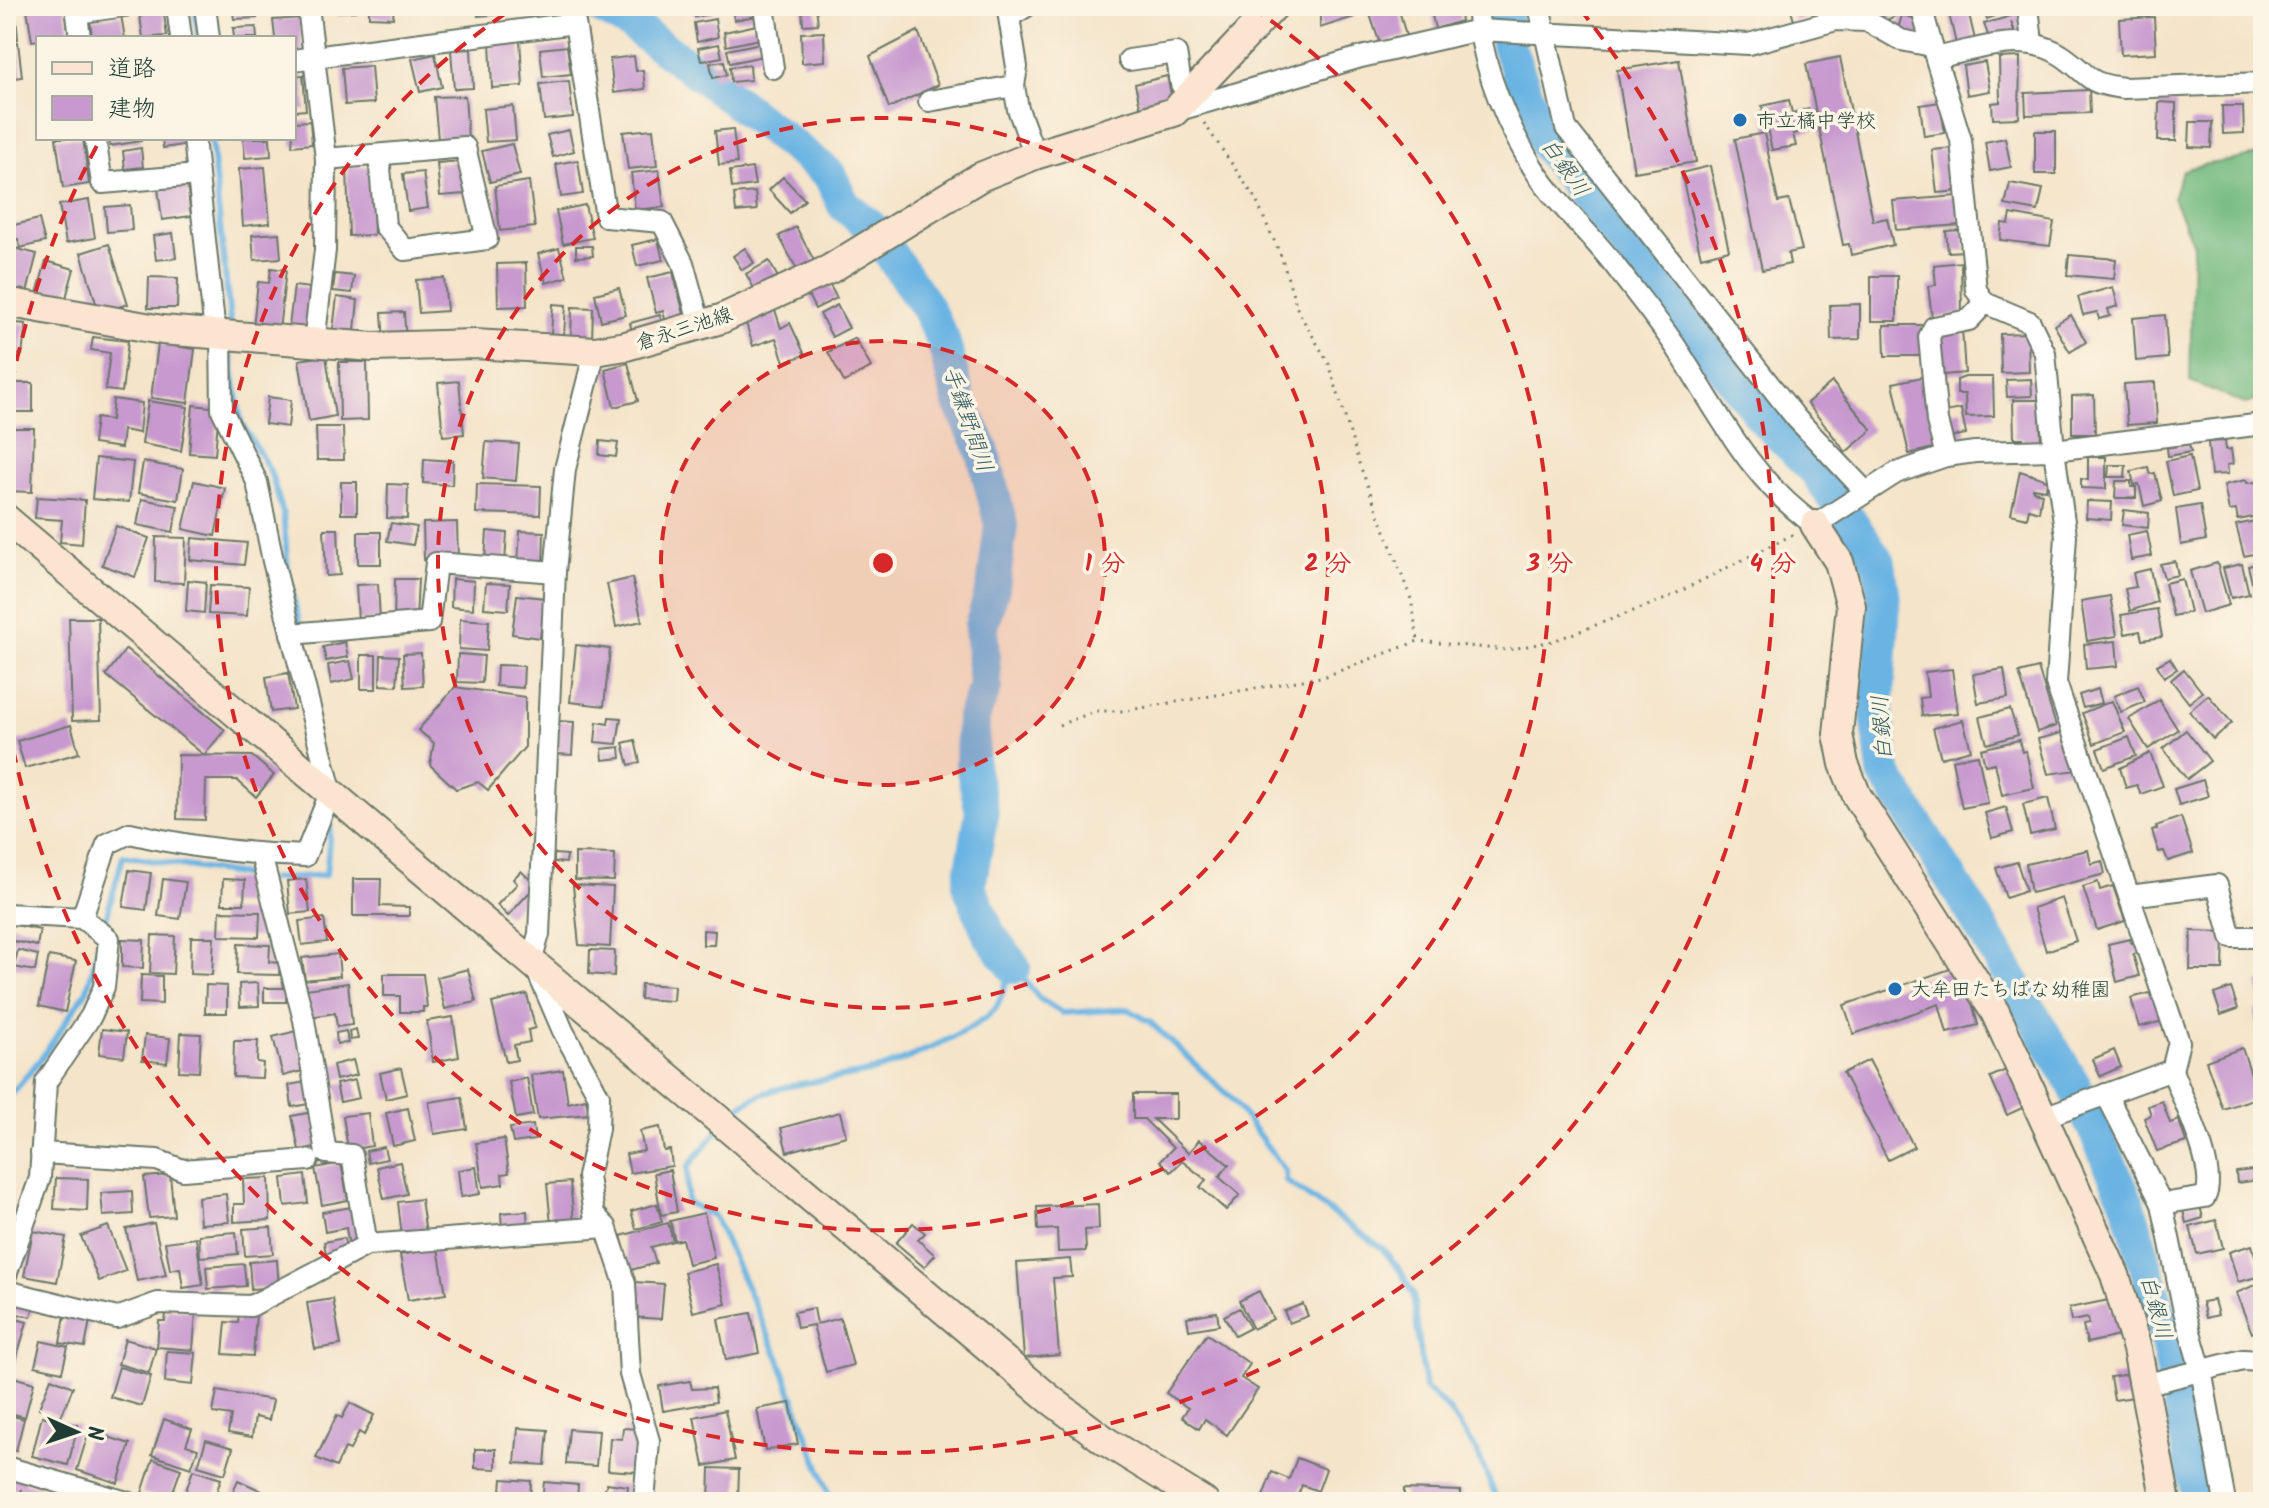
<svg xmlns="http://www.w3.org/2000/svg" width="2269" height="1508" font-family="Kalam,'Klee One',sans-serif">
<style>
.forest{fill:#72b97f;stroke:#487b5a;stroke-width:2}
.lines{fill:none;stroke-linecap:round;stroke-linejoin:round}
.stream{stroke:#6bb4e3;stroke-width:6}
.river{stroke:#6bb4e3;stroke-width:34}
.building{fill:#c799cf}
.street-casing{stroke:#6a7768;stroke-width:24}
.secondary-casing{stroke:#6a7768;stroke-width:32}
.path{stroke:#6a7768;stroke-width:3;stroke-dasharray:2 6;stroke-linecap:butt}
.street{stroke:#fff;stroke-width:20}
.secondary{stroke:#fce5d0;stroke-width:28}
.ring{fill:none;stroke:#d62828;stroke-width:4;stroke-dasharray:14 10}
.poi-dot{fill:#1f6fb2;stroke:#fcf5e5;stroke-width:3}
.labels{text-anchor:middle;stroke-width:7;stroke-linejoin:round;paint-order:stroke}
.poi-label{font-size:20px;fill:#1f3d34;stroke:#fcf5e5;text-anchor:start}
.street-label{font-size:20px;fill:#1f3d34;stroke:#fcf5e5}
.water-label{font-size:22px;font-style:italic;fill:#325b60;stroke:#fcf5e5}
.centre{fill:#d62828;stroke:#fcf5e5;stroke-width:4}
.ring-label{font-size:24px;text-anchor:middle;font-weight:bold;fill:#d62828;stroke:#fcf5e5;stroke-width:7;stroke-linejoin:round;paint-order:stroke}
</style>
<rect width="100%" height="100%" fill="#fcf5e5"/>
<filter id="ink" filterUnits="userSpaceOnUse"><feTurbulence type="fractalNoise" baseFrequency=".0125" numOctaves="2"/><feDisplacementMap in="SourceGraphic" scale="16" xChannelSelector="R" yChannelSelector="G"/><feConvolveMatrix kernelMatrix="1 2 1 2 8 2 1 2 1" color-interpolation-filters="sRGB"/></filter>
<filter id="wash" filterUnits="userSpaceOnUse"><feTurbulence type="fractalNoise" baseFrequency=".006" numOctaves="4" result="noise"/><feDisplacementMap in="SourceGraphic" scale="32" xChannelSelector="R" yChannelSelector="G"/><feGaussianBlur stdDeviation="1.8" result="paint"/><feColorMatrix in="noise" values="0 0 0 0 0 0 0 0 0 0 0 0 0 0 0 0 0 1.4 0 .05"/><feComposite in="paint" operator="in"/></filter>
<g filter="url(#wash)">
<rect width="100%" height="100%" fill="#f4e4c9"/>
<path class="forest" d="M2263,153V399L2245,404L2190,381L2193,244L2173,198L2182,171C2200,162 2239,162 2263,153Z"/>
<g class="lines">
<g class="stream">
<path d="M194,6L198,38"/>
<path d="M211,138L231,330"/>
<path d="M231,357L241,422L270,471L283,513L289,581L316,692"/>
<path d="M272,879L326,875L332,809"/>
<path d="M103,930L123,856L261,878"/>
<path d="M6,1101L43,1056L87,990L99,945"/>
<path d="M729,1117C761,1080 827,1083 872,1071C899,1064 968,1032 989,1015C1005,1002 1002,980 1014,967L1040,999L1062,1013L1128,1009L1150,1022L1231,1098L1285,1170L1286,1181L1382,1248L1400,1270L1413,1294L1425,1388L1447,1408L1477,1452L1498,1502"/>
<path d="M719,1129L688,1167L687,1202L714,1216L779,1359L832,1502"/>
</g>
<g class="river">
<path d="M598,6L632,25L709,81L829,174L844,205L872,228L926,306L943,340L959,401L982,449L1001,525L993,588L981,626L985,687L973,717L972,766L982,812L969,886L989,934L1014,967"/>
<path d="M1504,6L1508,45L1546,146L1767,423L1813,468L1879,563L1884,601L1877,713L1884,773L1966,902L2074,1085L2129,1206L2166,1336L2199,1502"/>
</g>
</g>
<g id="blocks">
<g class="building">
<path d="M6,6H15L18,39L6,40Z"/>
<path d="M65,6L69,36L32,41L27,9Z"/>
<path d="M156,6H163L167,36L143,38L139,8Z"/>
<path d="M232,6H256L257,18L234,19Z"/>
<path d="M271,6H298L299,10L272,12Z"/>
<path d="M337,6H357V11L337,12Z"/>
<path d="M369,6H394L393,18L369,17Z"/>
<path d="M477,6H502L503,14L478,16Z"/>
<path d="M611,6H627L632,10L628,16Z"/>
<path d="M692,6H712L714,13L695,17Z"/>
<path d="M732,6H755L757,16L734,20Z"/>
<path d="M816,6L818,24L803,25L802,7Z"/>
<path d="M1320,6H1353L1354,17L1320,28Z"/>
<path d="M1367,6H1398L1406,36L1380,44Z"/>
<path d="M1430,6H1459L1461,21L1435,29Z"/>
<path d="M1790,6H1812L1815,16L1794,21Z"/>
<path d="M1878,6H1915L1885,21Z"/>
<path d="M1934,6H1948L1949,11L1937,15Z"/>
<path d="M1982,6H2022L1987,19Z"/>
<path d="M1968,10L1976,44L1957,48L1949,14Z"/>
<path d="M2021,13L2028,32L2017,36L2011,22L2015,35L1991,43L1984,24Z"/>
<path d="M121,15L125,38H92L90,19Z"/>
<path d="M1902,15L1924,21L1919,36L1898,29Z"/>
<path d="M2154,17L2156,53L2121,55L2119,19Z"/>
<path d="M300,18L302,53L294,54V38H275L273,20Z"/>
<path d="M715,19L718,37L697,42L694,23Z"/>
<path d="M757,25L760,39L726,46L724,32Z"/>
<path d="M256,27L257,38H234L233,28Z"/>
<path d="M918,31L938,85L889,108L870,56Z"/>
<path d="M824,32L825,61L802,63L801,33Z"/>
<path d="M520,40L523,86L492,88L490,41Z"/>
<path d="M18,42L22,77L6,79V43Z"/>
<path d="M761,43L763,56L730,63L727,50Z"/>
<path d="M719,44L722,57L701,61L698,48Z"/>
<path d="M567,46L571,74L543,77L540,49Z"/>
<path d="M471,49L473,88L454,89L451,50Z"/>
<path d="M435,54L442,87L420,92L412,59Z"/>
<path d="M634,56L636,71L643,70L645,89L614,93L610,59Z"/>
<path d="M1840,57L1873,221L1887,218L1893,245L1851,255L1849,244L1843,245L1806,64Z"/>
<path d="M2020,57L2019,118L1993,119L1992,103L2000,102L1999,58Z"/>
<path d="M1679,60L1696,162L1634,172L1617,70Z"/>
<path d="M724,61L727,75L713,78L710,63Z"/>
<path d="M1985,62L1990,91L1967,95L1963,66Z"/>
<path d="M750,65L751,80L731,82L730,67Z"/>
<path d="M371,66L374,103L345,105L342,68Z"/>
<path d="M303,75L306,110L294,111V76Z"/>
<path d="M1167,76L1173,103L1141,110L1135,84Z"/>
<path d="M569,81L573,117L544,120L540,84Z"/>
<path d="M2089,90L2090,113L2026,115L2025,93Z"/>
<path d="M465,96L468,138L438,139L434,97Z"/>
<path d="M1789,100L1792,113L1809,109L1813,130L1793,134L1796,146L1772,150L1762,106Z"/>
<path d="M1940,102L1945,133L1924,136L1920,105Z"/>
<path d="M2159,102L2176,103V141H2158Z"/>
<path d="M513,106L516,140L486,142L483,109Z"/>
<path d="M2222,106H2243L2244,133L2223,134Z"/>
<path d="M310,121L312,144L292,146L294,122Z"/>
<path d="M2190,122H2212L2211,148L2189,147Z"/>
<path d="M653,129L657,166L628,169L623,132Z"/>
<path d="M733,129L737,163L719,165L715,131Z"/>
<path d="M569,130L574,151L553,157L547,135Z"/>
<rect x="2035" y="131" width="21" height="43"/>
<path d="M1764,133L1778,202L1789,200L1802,250L1788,253L1790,264L1762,270L1735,139Z"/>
<path d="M56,138H83L89,184L63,188Z"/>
<path d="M109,138H140L141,141L110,146Z"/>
<path d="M162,138H183L184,145L163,148Z"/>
<path d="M243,138H270L271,156L245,158Z"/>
<path d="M2005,138L2011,167L1990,171L1985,142Z"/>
<path d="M512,144L520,175L490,182L482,151Z"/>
<path d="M141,148L143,167L125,169L123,151Z"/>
<path d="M1955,148L1960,191L1937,193L1932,150Z"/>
<path d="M578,160L583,194L561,197L556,164Z"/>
<path d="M463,161L465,194L440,196L437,163Z"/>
<path d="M372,166L374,235L349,236L347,167Z"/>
<path d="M1710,166L1729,250L1701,257L1681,173Z"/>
<path d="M265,167L270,223L243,226L239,169Z"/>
<path d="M752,168L755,185L732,188L730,171Z"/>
<path d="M659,170L664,207L635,210L631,173Z"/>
<path d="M423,172L428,208L408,211L403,174Z"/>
<path d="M783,177L805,200L790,213L769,190Z"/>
<path d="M529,181L535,227L500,231L495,186Z"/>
<path d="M2010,183L2043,189L2038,211L2005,205Z"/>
<path d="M187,184L191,216L162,220L158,188Z"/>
<path d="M755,192L757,210L736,212L734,194Z"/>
<path d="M1958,196L1960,225L1896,230L1893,201Z"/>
<path d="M89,200L95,238L66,243L59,205Z"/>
<path d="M130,205L132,230L107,232L105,207Z"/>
<path d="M585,205L593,238L563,244L556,211Z"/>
<path d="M2011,214L2054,222L2050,246L2000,240L2002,223L2009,224Z"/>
<path d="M39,219L45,242L20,248L18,239L8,241L6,227Z"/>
<path d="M796,227L818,268L801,277L779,236Z"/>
<path d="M1964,230L1965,251L1948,252L1946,231Z"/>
<path d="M173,233L176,258L156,260L153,236Z"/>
<path d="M279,233L281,258L254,260L252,235Z"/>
<path d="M658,239L663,260L637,266L632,245Z"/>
<path d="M109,244L128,304L99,313L81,253Z"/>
<path d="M6,246L37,254L25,300L6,295Z"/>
<path d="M576,246H592L593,256L576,257Z"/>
<path d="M559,248L567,277L546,283L538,254Z"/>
<path d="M745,248L754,263L742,270L733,256Z"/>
<path d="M2069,255L2116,259L2114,279L2067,275Z"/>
<path d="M46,261L74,269L65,301L37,294Z"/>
<path d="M769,261L780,281L757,294L746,274Z"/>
<path d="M1961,262L1962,314L1932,318L1928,286L1936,285L1934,265Z"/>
<path d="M526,263L527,306L498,307L497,264Z"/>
<path d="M271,268L286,270L279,330L253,327L258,282L269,283Z"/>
<path d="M673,272L685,318L666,323L663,311L656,313L647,278Z"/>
<path d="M335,274L354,276L352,293L333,291Z"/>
<rect x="1871" y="276" width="26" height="45"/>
<path d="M149,277L178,278L177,308H148Z"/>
<path d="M444,278L447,311L419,313L416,280Z"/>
<path d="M829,284L837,298L815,309L808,295Z"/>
<path d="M294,286L310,288L305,336L288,334Z"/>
<path d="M2113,287L2118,306L2108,309L2110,316L2099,319L2097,312L2083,315L2078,297Z"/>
<path d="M619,288L626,315L601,321L595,294Z"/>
<path d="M337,297L358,300L354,340L332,338Z"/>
<path d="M553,304L566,305L564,335L551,334Z"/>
<path d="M773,304L781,328L790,323L805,355L784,362L776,338L753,346L745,320Z"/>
<path d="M1860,304V339L1831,340L1830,305Z"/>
<path d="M837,305L849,328L832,337L820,314Z"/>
<path d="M572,307L593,308L592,341H571Z"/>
<path d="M404,312L406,342L384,343L382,313Z"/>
<path d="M660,315L664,332L634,339L630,323Z"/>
<path d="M2071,315L2086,342L2070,352L2054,325Z"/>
<path d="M2165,315L2168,358L2136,361L2133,318Z"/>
<path d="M6,322L26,324L22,355L6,354Z"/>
<path d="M1884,325H1922V356H1885Z"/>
<path d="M1962,329L1965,373L1943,375L1939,331Z"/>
<path d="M2028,333L2029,372L2001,373L2000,334Z"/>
<path d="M93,337L128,341L122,392L105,390L110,353L91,350Z"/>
<path d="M855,338L871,367L844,382L828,352Z"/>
<path d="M158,344L195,349L188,403L151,398Z"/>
<path d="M326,356L335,416L309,421L299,360Z"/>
<path d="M339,362H367L368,420L340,421Z"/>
<path d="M628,363L638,401L614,407L605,369Z"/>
<path d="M1922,377L1937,447L1909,454L1893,383Z"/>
<path d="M1965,377H1993L1994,416L1966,417L1965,394H1957V380Z"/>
<path d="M2031,379L2032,396L2007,397L2006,380Z"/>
<path d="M459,381L464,434L443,436L438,383Z"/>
<path d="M1832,382L1872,430L1846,452L1807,403Z"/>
<path d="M2155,382L2157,423L2127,425L2124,384Z"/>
<rect x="6" y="383" width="27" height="29"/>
<path d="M2094,395L2095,434H2072V396Z"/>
<path d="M268,397L291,400L288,427L265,424Z"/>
<path d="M113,399L142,403L139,433L123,430L121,448L93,444L96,418L111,420Z"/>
<path d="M2013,400H2040L2041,442H2023V438H2014Z"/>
<path d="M148,401L188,407L181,451L142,444Z"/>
<path d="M193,405L219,408L215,455L189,453Z"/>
<path d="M1961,409L1966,434L1950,437L1945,412Z"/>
<path d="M316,427H343L344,460H317Z"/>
<path d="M6,428H34L32,492L6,491Z"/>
<path d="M600,441L618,443L616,457L599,455Z"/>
<path d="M2225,441L2226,450L2231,449L2233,464L2227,465L2228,474L2211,475L2208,442Z"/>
<path d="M486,442L519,444L516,481L483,478Z"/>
<path d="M2189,444L2191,452L2168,456L2167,448Z"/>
<path d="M2190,456L2197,491L2173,496L2166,461Z"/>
<path d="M2088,457H2106V489L2081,488V479L2088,480Z"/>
<path d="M96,458L133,462L129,502L92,499Z"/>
<path d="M424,459L453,461L452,485L423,483Z"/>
<path d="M143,462L183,469L178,500L138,493Z"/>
<path d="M2109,465H2126L2125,477H2108Z"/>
<path d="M2148,467L2150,474L2155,473L2162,501L2144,506L2139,484L2134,485L2131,471Z"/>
<path d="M2020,471L2047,480L2046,490L2033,488V491L2042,493L2039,512L2029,509L2027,518L2011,514Z"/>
<path d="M2246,480L2247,483L2257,482L2263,515L2238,520L2236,510L2229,511L2224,485Z"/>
<path d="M194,481L225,488L215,536L183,529Z"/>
<path d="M2116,481H2131V487H2136V498H2115Z"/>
<rect x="341" y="482" width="16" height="32"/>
<path d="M388,484L408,485L407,519L387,518Z"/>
<path d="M477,484L541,486L540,515L476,513Z"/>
<path d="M37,497L85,500L82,544L60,542L62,520L35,518Z"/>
<path d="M142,499L178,506L173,532L137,525Z"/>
<path d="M2087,501L2112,502L2111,520L2086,518Z"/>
<path d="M2200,505L2206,540L2181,545L2176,509Z"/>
<path d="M2124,510L2149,513L2148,528L2122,525Z"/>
<path d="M2260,520L2263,552L2244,556L2236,525Z"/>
<path d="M457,522L458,559L424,560L423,523Z"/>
<path d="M391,523L417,527L413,545L387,541Z"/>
<path d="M116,526L149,538L135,577L102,565Z"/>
<path d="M324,529H338L340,575L326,576Z"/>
<path d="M487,531L507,533L505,562L485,561Z"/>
<path d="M520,531L544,532L543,563L518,562Z"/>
<path d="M2147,531L2152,556L2131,560L2127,535Z"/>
<rect x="358" y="532" width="23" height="32"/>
<path d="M156,537L186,538L184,583L155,582Z"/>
<path d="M192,538L247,543L244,565L190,560Z"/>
<path d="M2175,561L2178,575L2164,578L2160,564Z"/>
<path d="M2263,562V593L2255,595L2248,566Z"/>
<path d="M2217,563L2229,605L2202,613L2190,571Z"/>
<path d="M2242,564L2249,594L2231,598L2223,568Z"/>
<path d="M2150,569L2157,602L2130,611L2125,589L2136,587L2133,573Z"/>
<path d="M632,578L642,621L616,627L607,584Z"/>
<path d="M395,579H418L416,620L394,619Z"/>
<path d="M452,579L474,581L473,609L451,607Z"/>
<path d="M2182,579L2190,612L2173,616L2165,583Z"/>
<path d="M188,580L206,582L204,613L186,611Z"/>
<path d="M486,583L510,584L508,610L484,608Z"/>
<path d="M378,584L380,620L358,621L356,585Z"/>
<path d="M210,585L249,587L247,616L208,614Z"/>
<path d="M517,595L545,598L540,638L512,634Z"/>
<path d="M2110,596L2117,636L2087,641L2081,601Z"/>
<path d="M2157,609L2162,637L2142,640L2140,631L2125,634L2121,615Z"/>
<path d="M69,618H98L101,720L72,721Z"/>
<path d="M460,619L489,621L487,651L459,649Z"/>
<path d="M2116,641L2118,666L2086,669L2084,644Z"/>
<path d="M345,642L348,657L326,661L323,647Z"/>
<path d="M576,645L610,649L604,706L570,702Z"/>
<path d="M126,649L225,730L204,755L106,675Z"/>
<path d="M421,653L423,686L405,687L403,654Z"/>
<path d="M458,654L484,656L482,683L457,682Z"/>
<rect x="361" y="655" width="15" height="34"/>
<path d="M381,655L399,656L397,686L380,685Z"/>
<path d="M2170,658L2177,669L2164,677L2157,665Z"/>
<path d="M350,661L354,679L331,684L328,665Z"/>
<path d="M497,665L524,666L523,688L496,686Z"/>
<path d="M2038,668L2056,726L2037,732L2019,673Z"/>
<path d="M1952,669L1958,713L1922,716L1920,698L1928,697L1925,672Z"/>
<path d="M2004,669L2008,698L1978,703L1973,674Z"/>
<path d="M2184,669L2202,692L2189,703L2171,680Z"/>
<path d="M288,673L294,709L271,712L266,677Z"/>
<path d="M2138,686L2145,702L2121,712L2114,696Z"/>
<path d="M455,687L525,697V747L488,790L478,782L456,789L430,765L434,743L418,730Z"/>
<path d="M2098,689L2102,703L2083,708L2079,695Z"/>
<path d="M2208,695L2232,723L2213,739L2189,711Z"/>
<path d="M2159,700L2178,730L2148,749L2129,719Z"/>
<path d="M2112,701L2125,732L2094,744L2082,713Z"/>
<path d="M2010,709L2018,735L1987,744L1980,717Z"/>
<path d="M609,717L621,718L617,744L595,742L597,722L608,724Z"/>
<path d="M1963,720L1971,750L1941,758L1933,728Z"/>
<path d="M558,721L574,722L572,755L556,754Z"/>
<path d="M71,725L79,753L25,768L17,741Z"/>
<path d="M2186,730L2210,761L2187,779L2163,749Z"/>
<path d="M2065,732L2077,770L2048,774L2038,739Z"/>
<path d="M2129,737L2136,756L2104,768L2097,749Z"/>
<path d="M635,740L640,762L629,765L623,743Z"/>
<path d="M2019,740L2022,752L2026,751L2034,788L2002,795L1995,763L1985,765L1981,749Z"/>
<path d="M620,747L621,758L603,760L602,749Z"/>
<path d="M2150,753L2163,786L2141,794L2137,785L2126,788L2120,768Z"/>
<path d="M178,755L252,756L274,775L256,797L237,780H206L205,820L177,819Z"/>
<path d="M1978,755L1988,803L1962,808L1952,760Z"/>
<path d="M2203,780L2208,796L2179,805L2174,789Z"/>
<path d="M2048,798L2055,829L2030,835L2023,804Z"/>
<path d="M2006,807L2013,832L1992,838L1985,813Z"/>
<path d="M2181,817L2193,853L2168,861L2164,851L2159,852L2152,831L2157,829L2156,826Z"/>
<path d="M2088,850L2091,864L2102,861L2105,874L2031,893L2026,864Z"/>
<rect x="2258" y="850" width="5" height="42"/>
<path d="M575,853L615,854L614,881L575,880Z"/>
<path d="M554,854L567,855L566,863L554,862Z"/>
<path d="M2017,862L2026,891L2006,898L1996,868Z"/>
<path d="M129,870L151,873L146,910L123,907Z"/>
<path d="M521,871L536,885L508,916L497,905L517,884L513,879Z"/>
<path d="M163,879L186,882L180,919L158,916Z"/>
<path d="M223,879L245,880L244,904H222Z"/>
<path d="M306,879L310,912L290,914L287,881Z"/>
<path d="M353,879H381L380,906L409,907V916H353Z"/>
<path d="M2098,882L2100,890L2113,886L2125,921L2097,930L2083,887Z"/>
<path d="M573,885L613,887L610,947L579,945Z"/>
<path d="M2062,898L2076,941L2046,951L2033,908Z"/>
<path d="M220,911L260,912L259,937L219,936Z"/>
<path d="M324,918L327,942L302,945L299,921Z"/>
<path d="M6,923L40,930L37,946L14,941L10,962L6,961Z"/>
<path d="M703,930L715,931L714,945H703Z"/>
<path d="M2191,931L2224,932L2223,970H2190Z"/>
<path d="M152,935L175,936L173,974L150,973Z"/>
<path d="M191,937H214L212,975L190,974Z"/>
<path d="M122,939L144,940L143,968L122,967Z"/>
<path d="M2130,939L2131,943L2141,941L2143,952L2133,954L2139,976L2117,982L2108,944Z"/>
<path d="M238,944L270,945L269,962L280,963L279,975L237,974Z"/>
<path d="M18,950L38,955L35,971L14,967Z"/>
<path d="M590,950L615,951L614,976L589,974Z"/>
<path d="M338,954L340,976L305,980L302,958Z"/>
<path d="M49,956L76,961L65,1012L39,1006Z"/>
<path d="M1962,965L1978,1025L1947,1033L1939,1004L1854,1034L1844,1005Z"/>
<path d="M468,969L476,1002L445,1009L437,977Z"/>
<path d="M384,974H423L427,1007H423V1012H400V996H384Z"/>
<path d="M141,975L162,976V1004L140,1003Z"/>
<path d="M2263,982V1023H2257L2255,1010L2260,1009L2258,983Z"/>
<path d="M258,983L259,1006L240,1007L239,984Z"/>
<path d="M348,983L352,1025L337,1027L335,1013L310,1017L306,989Z"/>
<path d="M641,984L674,986L673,1001L640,999Z"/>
<path d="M206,985L227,986V1013H205Z"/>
<path d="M264,988H287L286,1002H264Z"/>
<path d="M2231,988L2238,1009L2221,1015L2214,994Z"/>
<path d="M2154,992L2163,1021L2139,1027L2131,998Z"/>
<path d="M527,994L535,1028L528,1030L530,1042L514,1045L517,1060L506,1062L492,1003Z"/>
<path d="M6,996L12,997L8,1043L6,1042Z"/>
<path d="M453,1017L459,1057L433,1062L427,1021Z"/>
<path d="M102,1029L127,1032L124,1057L99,1054Z"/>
<path d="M356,1029L358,1039L350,1040L349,1031Z"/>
<path d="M296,1031L306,1070L283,1076L273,1037Z"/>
<path d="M346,1031L348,1043L337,1044L336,1033Z"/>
<path d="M181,1033L201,1034L199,1072L179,1071Z"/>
<path d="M145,1035L170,1038L167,1063L142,1060Z"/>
<path d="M234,1041H258L257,1062L263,1063L262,1078L233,1077Z"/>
<path d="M2242,1048L2259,1097L2223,1109L2206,1061Z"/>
<path d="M2114,1050L2121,1067L2100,1076L2093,1059Z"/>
<path d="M353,1060L357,1075L336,1080L333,1065Z"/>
<path d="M1869,1060L1914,1147L1888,1160L1843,1073Z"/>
<path d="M2015,1066L2031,1104L2007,1115L1990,1077Z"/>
<path d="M401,1068L407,1094L386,1099L380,1073Z"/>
<path d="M563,1070L568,1103L586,1099L589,1114L538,1119L531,1075Z"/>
<path d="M527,1078L533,1115L516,1118L509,1082Z"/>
<path d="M355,1080L359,1098L340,1102L336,1084Z"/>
<path d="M311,1081L314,1103L292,1107L289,1085Z"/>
<path d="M1133,1094H1176V1119H1153L1188,1153L1199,1140L1229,1165L1219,1177L1240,1195L1226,1210L1200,1187L1206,1180L1182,1161L1171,1172L1160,1161L1173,1148L1144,1119H1133Z"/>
<path d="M462,1097L467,1129L434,1134L429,1102Z"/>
<path d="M2162,1101L2170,1123L2179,1120L2186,1142L2157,1151L2144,1118L2151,1115L2148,1106Z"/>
<path d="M408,1108L415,1141L393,1146L386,1113Z"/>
<path d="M313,1112L320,1146L299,1150L292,1116Z"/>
<path d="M840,1112L846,1136L787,1152L781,1128Z"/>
<path d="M368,1113L372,1146L348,1150L343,1116Z"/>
<path d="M533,1125L535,1140L513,1143L510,1128Z"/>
<path d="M660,1127L664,1151L670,1150L672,1166L630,1173L626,1154L644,1151L640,1131Z"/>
<path d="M504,1139L509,1173L502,1174L503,1184L483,1187L476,1143Z"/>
<path d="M384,1147L387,1159L368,1163L366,1151Z"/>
<path d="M400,1162L407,1194L384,1199L377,1167Z"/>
<path d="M341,1163L348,1200L322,1205L315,1168Z"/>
<path d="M476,1167L480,1194L461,1197L458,1170Z"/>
<path d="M670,1170L677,1212L661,1215L654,1173Z"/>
<path d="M2252,1170L2253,1181L2237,1183L2236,1172Z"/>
<path d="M170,1175L174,1216L149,1218L144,1177Z"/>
<path d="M305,1175L308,1203L285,1206L282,1178Z"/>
<path d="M56,1178L88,1179L87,1211L54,1209Z"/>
<path d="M269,1178L270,1220L234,1222V1204H244L243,1179Z"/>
<path d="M570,1182L574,1222L551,1224L547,1184Z"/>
<path d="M132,1191L133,1214L103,1216L101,1193Z"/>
<path d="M226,1194L229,1222L200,1224L198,1197Z"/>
<path d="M421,1199L426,1234L402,1237L398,1202Z"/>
<path d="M2199,1202L2203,1218L2186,1223L2182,1206Z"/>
<path d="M657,1204L662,1222L636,1229L631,1211Z"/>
<path d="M1098,1204L1099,1229L1085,1230L1086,1251L1058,1252L1057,1229L1038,1230L1037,1207Z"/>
<path d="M358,1206L364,1244L349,1247L346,1228L325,1232L322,1212Z"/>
<path d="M527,1211L528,1230L502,1231L501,1213Z"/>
<path d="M704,1213L714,1258L688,1264L682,1239L675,1241L670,1221Z"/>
<path d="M2216,1220L2223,1248L2197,1254L2190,1227Z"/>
<path d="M154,1223L166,1275L137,1281L126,1229Z"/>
<path d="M668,1223L673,1241L651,1247L656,1263L631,1270L621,1236Z"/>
<path d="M913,1223L925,1233L918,1240L935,1255L924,1267L896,1243Z"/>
<path d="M108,1226L126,1271L99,1281L81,1236Z"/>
<path d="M271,1227L273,1254L245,1256L243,1229Z"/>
<path d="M33,1231L66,1237L57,1282L24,1276Z"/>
<path d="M236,1232L238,1254L200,1257L199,1235Z"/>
<path d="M196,1238L203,1285L183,1288L180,1268L170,1270L165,1242Z"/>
<path d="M344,1238L346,1251L326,1255L324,1242Z"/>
<path d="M2252,1245L2261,1276L2238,1282L2229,1252Z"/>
<path d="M438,1248L446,1294L408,1300L400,1255Z"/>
<path d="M1070,1259L1072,1277L1053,1278L1059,1355L1024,1358L1017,1263Z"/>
<path d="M277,1260L279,1287L251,1289L249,1262Z"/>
<path d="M244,1264L246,1286L208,1289L206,1267Z"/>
<path d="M716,1264L726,1304L693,1312L684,1272Z"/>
<path d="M634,1282L664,1284L661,1319L631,1317Z"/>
<path d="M2260,1283L2263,1328L2252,1333L2236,1293Z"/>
<path d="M1259,1291L1273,1319L1253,1329L1239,1301Z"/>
<path d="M17,1297L35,1301L31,1317L13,1313Z"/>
<path d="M333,1299L341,1345L315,1349L307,1303Z"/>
<path d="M2109,1300L2111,1311L2119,1308L2128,1334L2087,1343L2083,1325L2089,1324L2088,1318L2071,1321L2069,1308Z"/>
<path d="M2214,1300L2218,1315L2206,1318L2202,1302Z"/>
<path d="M1303,1304L1308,1316L1289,1323L1284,1311Z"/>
<path d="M814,1308L817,1324L840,1318L853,1365L826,1372L813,1325L797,1328L794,1312Z"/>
<path d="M1239,1308L1250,1328L1235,1336L1224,1316Z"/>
<path d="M167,1309L196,1311L193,1350L157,1347L159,1321H165Z"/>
<path d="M66,1310L91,1315L85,1347L60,1343Z"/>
<path d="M1217,1312L1219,1325L1189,1330L1187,1317Z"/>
<path d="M239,1313L256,1314L253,1356L223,1354L226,1322L238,1323Z"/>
<path d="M751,1313L759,1353L726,1360L718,1319Z"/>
<path d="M6,1316L27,1322L14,1367L6,1365Z"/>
<path d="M2263,1330V1348L2260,1349L2258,1331Z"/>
<path d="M1207,1334L1250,1364L1241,1378L1258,1389L1227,1435L1205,1419L1199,1429L1182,1417L1188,1408L1166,1393Z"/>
<path d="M125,1339L156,1348L149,1373L118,1364Z"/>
<path d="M41,1341L68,1347L62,1372L35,1366Z"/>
<path d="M167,1351L196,1353L193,1385L165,1382Z"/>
<path d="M119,1367L151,1376L142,1406L110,1397Z"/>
<path d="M2136,1373L2140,1396L2114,1400L2110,1377Z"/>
<path d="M6,1375L34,1383L25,1417L6,1412Z"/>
<path d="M51,1378L73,1387L61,1417L39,1408Z"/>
<path d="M690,1381L692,1389L714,1388L716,1402L663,1411L659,1386Z"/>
<path d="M217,1391L273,1400L269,1420L255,1417L252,1437L228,1433L231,1416L213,1413Z"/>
<path d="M350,1403L374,1415L364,1435L359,1432L350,1450L345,1448L336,1467L316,1458L337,1415L342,1418Z"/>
<path d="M790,1403L798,1444L765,1450L757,1409Z"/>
<path d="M725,1410L735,1460L704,1466L694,1417Z"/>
<path d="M6,1414L24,1419L16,1451L6,1448Z"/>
<path d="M42,1416L78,1425L68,1465L32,1456Z"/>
<path d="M164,1419L192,1429L186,1445L198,1449L191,1468L152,1455Z"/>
<path d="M518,1428L548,1430L545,1465L515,1463Z"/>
<path d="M623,1428L639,1429L638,1472L608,1470L610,1438L622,1439Z"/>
<path d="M569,1429L599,1431L596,1466L566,1464Z"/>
<path d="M89,1431L130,1444L118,1483L77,1470Z"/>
<path d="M206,1440L233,1448L225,1474L198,1466Z"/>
<path d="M475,1449H496V1469L475,1468Z"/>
<path d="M1297,1458L1326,1469L1318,1491L1302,1485L1295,1502H1261L1272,1472L1289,1479Z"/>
<path d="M153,1459L181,1469L169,1502L142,1493Z"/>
<path d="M710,1468L739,1469L738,1502H709Z"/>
<path d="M193,1470L221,1479L213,1502H182Z"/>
<path d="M12,1474L26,1478L24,1483L54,1492L51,1502H20L22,1489L18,1502H6Z"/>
<path d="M502,1479L531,1481L530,1502H500Z"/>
<path d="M238,1480L262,1491L257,1502H228Z"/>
<path d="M544,1482L578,1485L577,1502H542Z"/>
<path d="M607,1483L628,1486L627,1495L633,1496V1502H600Z"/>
<path d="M74,1489L94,1502H70Z"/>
<path d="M1404,1489L1461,1491V1502H1404Z"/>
</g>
</g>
</g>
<g filter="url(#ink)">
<use href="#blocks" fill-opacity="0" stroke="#6a7768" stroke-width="2"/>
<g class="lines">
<defs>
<g id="street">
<path d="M76,6L80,38"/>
<path d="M177,6L181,38"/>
<path d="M205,6L209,38"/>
<path d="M764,6L773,68"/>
<path d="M1477,6C1481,62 1500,111 1528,159C1550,199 1589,231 1616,267C1637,295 1659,321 1678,350C1719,414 1751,480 1815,525L1896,473L1946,456L1975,452L2054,450L2263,424"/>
<path d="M1539,6L1566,128L1796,418L1864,490"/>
<path d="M1921,6L1932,46"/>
<path d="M2028,6L2032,43"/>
<path d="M77,13L124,6"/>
<path d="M1936,58C1977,49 2026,30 2064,57C2091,76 2086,84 2124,88L2263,83"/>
<path d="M294,60L314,57L308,6"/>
<path d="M1129,60L1176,53L1181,84L1189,96"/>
<path d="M1014,86L1018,109L1035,155"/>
<path d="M929,101L1014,86L1017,67L1009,17L1027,6"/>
<path d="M1176,111L1361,57L1479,30L1749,44L1836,20L1867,21L1901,40L1932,46L1961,140L1976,290L1985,303L2030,322L2045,353L2054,450L2066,536L2056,683L2179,1042L2172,1070L2044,1117"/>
<path d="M95,138L102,183L198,175"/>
<path d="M194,138L215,333"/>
<path d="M326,159L465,147L487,239L405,250L385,226L379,155"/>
<path d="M314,343L325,250L326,159L314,57L575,23L606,217L662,222L683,263L700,325"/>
<path d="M595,351L565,469L555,572L539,934L532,959L563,1031L599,1096L598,1129L588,1177L594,1214L606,1227L625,1284L630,1374L649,1441L644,1502"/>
<path d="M1946,456L1937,421L1929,337L1934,327L1969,320L1985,303"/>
<path d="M291,634L429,622L436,563L555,572"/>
<path d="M261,855L304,1020L326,1153L352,1155L367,1245"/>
<path d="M2129,896L2217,885L2231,937H2263"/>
<path d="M6,914L82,918L109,939L104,987L91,1016L46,1082L40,1178L6,1275"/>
<path d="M82,918L107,844L130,833C187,847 246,854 305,856L331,791L273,561L257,482L222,410L221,333"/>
<path d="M2106,1094L2162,1204L2184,1311L2201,1370L2225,1502"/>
<path d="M41,1153L157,1160L183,1170L308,1160"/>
<path d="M2162,1204L2205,1197C2219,1171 2182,1099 2172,1070"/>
<path d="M6,1291L117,1318L158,1303L251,1306L367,1245L606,1227"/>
<path d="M2144,1385L2243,1360L2263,1361"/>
<path d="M6,1467L127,1502"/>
</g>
<g id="secondary">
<path d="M6,302L162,330L373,347L474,344L595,351L626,346L721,319L830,269L980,177L1035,155L1174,112L1274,6"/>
<path d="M6,519L1051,1400L1107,1442L1204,1502"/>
<path d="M1815,525L1839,562L1851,606L1838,734L1844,764L1857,796L1995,1012L2115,1275L2137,1349L2166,1502"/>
</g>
</defs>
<use href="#street" class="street-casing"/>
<use href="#secondary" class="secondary-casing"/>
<g class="path">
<path d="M1204,123L1255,198L1281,256L1298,311L1329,364L1359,463L1411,599L1418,640"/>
<path d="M1059,725L1096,711H1124L1326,676L1418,641L1507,650L1553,641L1663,600L1794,534"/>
</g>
<use href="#street" class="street"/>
<use href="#secondary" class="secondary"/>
</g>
</g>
<circle cx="883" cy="563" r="222" fill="#d62828" fill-opacity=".12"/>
<g class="ring">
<circle cx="883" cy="563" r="222"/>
<circle cx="883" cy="563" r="445"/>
<path d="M1251 7A667 667 0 1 1 515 7"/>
<path d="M7 408A890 890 0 0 1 101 138M1580 9A890 890 0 1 1 7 718"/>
</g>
<g class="poi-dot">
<circle cx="1740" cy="120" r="8"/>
<circle cx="1895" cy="989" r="8"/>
</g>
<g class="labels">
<g class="poi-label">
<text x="1756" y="127">市立橘中学校</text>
<text x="1911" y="996">大牟田たちばな幼稚園</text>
</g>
<g class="street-label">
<text transform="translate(684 328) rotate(-18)" y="7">倉永三池線</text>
</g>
<g class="water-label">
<text transform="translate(1566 167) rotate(55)" y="8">白銀川</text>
<text transform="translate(969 419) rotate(71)" y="8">手鎌野間川</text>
<text transform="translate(1881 728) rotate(-94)" y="8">白銀川</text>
<text transform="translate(2157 1307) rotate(75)" y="8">白銀川</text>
</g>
</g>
<circle cx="883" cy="563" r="12" class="centre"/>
<g class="ring-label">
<text x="1105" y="571">1 分</text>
<text x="1328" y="571">2 分</text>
<text x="1550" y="571">3 分</text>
<text x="1773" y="571">4 分</text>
</g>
<rect width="2269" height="1508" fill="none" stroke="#fcf5e5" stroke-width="32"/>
<rect x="36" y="36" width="260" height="104" fill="#fcf5e5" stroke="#a4ab9e" stroke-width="2"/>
<rect x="52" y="62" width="40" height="12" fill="#fce5d0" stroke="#a4ab9e" stroke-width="2"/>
<text x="108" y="76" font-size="24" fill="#1f3d34">道路</text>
<rect x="52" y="96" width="40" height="24" fill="#c799cf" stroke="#a4ab9e" stroke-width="2"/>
<text x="108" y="116" font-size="24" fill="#1f3d34">建物</text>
<g transform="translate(76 1432) rotate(93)" stroke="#fcf5e5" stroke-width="6" paint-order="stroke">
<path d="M0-6L14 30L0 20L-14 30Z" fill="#1f3d34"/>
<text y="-12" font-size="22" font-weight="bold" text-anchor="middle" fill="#1f3d34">N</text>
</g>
</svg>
